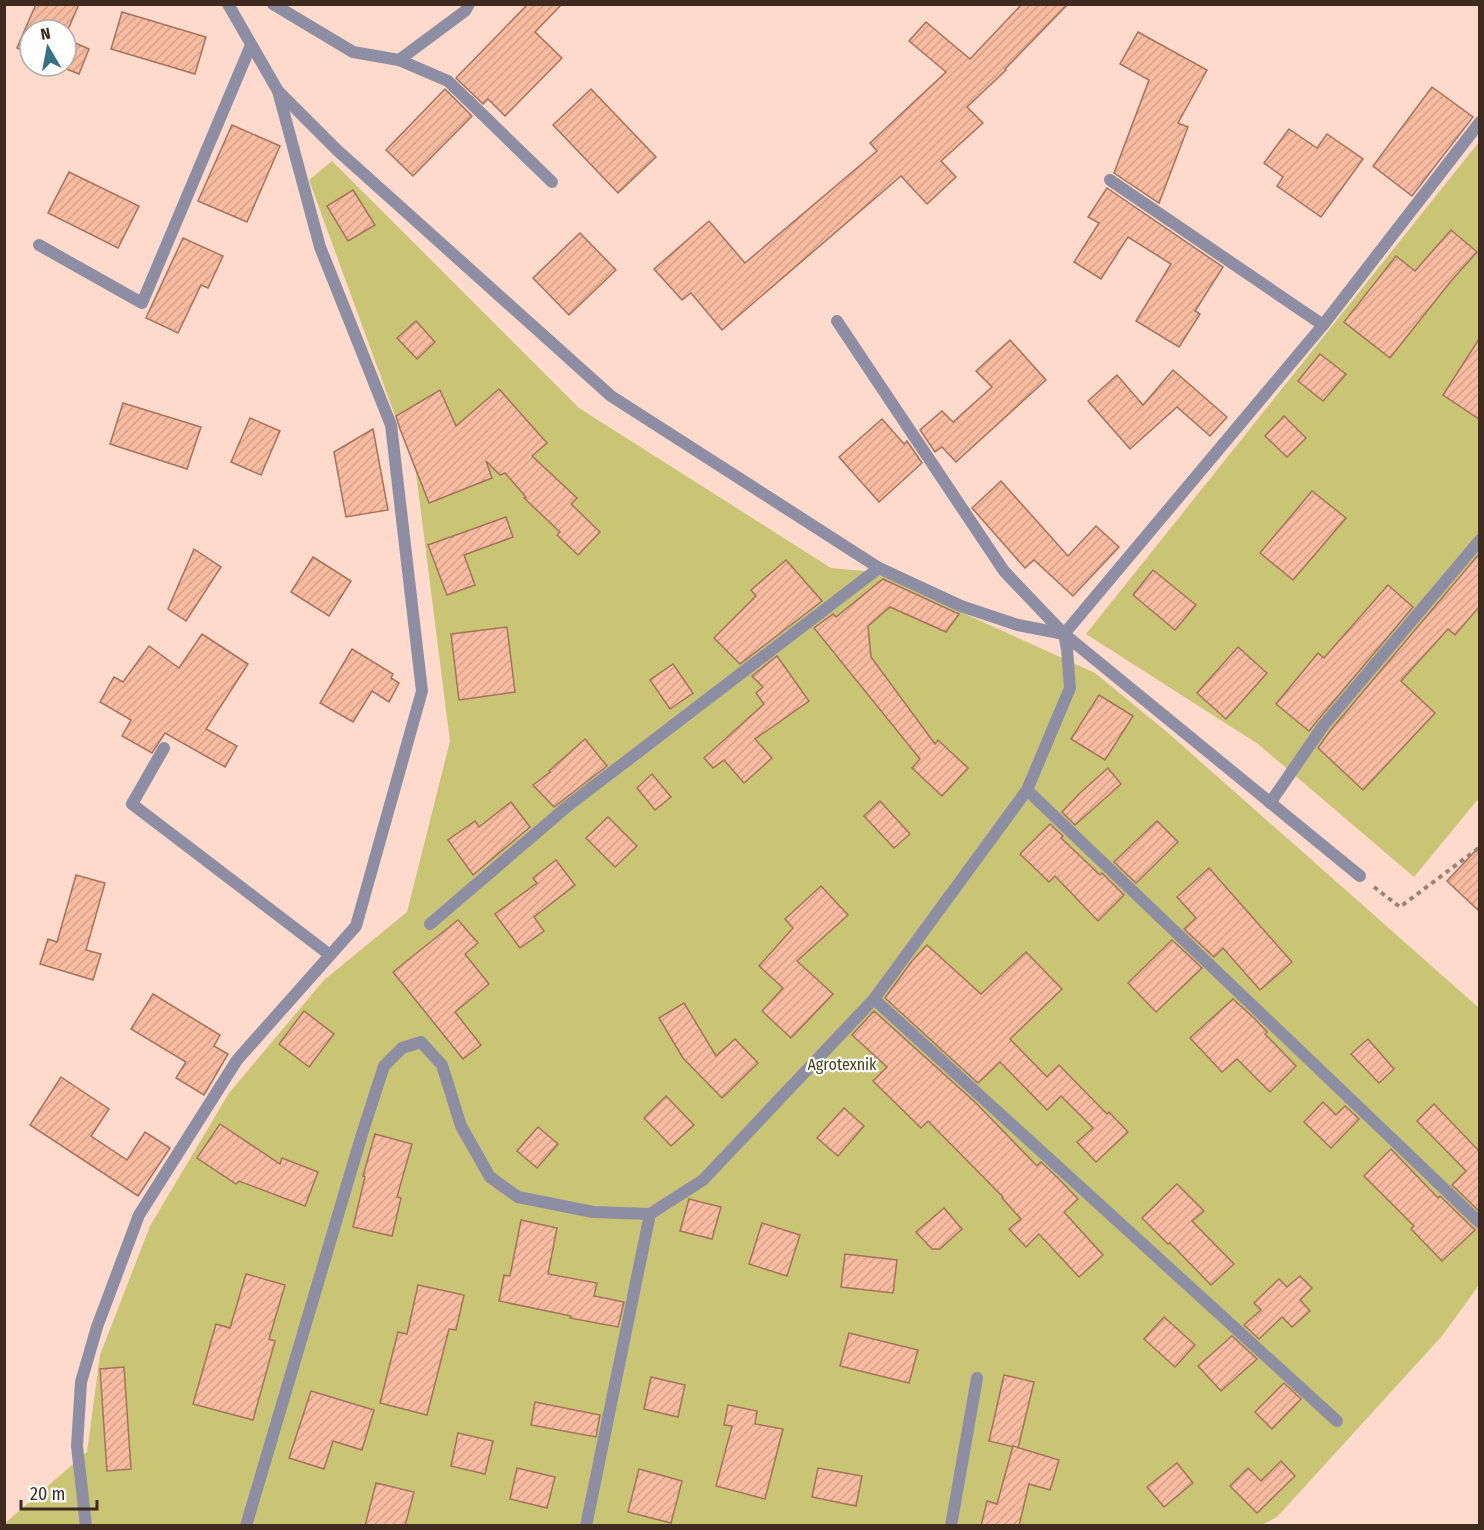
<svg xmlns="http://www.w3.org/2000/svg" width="1484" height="1530" font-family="'Fira Sans Condensed',sans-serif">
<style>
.garden{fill:#cac475}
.building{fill:url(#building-hatch);stroke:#a5725b;stroke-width:1.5}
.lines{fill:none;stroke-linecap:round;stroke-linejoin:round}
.path{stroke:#9d8174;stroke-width:4;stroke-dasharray:4.5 4.5;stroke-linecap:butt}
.lane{stroke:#8d8ea4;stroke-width:12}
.street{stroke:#8d8ea4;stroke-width:12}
.labels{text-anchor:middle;stroke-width:4.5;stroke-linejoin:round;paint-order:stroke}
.park-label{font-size:16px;fill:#444114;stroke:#fff}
</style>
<defs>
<pattern id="building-hatch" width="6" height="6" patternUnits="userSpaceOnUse" patternTransform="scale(1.5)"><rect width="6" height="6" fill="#f6bba1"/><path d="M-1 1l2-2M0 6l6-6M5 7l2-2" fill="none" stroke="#d4a18a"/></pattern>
</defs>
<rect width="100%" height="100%" fill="#fddacb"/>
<g class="garden">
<path d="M1479,142V798L1414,877L1258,744L1086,634Z"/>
<path d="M332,161L579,408L831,568L887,573L963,613L1095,673L1167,732L1479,1008V1285L1442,1336L1277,1517L1262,1525L5,1526L4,1524L87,1452L100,1355L150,1226L229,1093L324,980L407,912L450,741L416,473L309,180Z"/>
</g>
<g class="building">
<path d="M36,4H79L66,34V30H30V54L17,48Z"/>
<path d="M528,4H562L535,32L562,58L505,116L488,99L483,104L456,78Z"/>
<path d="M1022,4H1068L1005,69L1006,70L967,107L983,123L941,161L956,177L927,204L901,176L722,330L691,293L682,300L654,269L709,221L745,263L877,151L870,143L946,72L909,41L926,22L970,59Z"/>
<path d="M122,12L206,37L195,74L111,49Z"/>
<path d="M1138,32L1207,70L1178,123L1188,127L1159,203L1114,173L1149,80L1120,64Z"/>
<path d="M66,39L89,49L79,74L59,66H66Z"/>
<path d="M1432,87L1473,117L1412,196L1373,166Z"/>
<path d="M445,89L472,116L413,176L386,150Z"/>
<path d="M591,89L656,157L618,193L553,125Z"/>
<path d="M232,125L280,146L247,222L198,201Z"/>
<path d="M1289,129L1317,148L1327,134L1363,159L1321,217L1277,186L1283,177L1264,163Z"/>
<path d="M69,172L139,206L118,248L48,213Z"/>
<path d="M1107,188L1223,267L1195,311L1200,314L1179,347L1136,321L1171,264L1128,237L1101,279L1074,262L1099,223L1088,217Z"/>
<path d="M353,190L375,225L348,241L327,206Z"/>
<path d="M1451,230L1477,252L1451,281L1390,358L1344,322L1396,256L1415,271Z"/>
<path d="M580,233L616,270L569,315L533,278Z"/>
<path d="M183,238L223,256L208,288L201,285L178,333L146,318Z"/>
<path d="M416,321L435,342L417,359L397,338Z"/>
<path d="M1479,339V419L1443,395Z"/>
<path d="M1010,340L1046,380L956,462L942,447L935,452L920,430L942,411L953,422L992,387L976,371Z"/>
<path d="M1320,354L1346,374L1323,401L1298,381Z"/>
<path d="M1173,370L1227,417L1210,436L1177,407L1130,449L1088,401L1117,375L1143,405Z"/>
<path d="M499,389L547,443L532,456L577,498L571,504L600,532L578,555L557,535L560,532L524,498L526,497L505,473L500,475L486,461L492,478L429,503L400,429L396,416L440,390L456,426Z"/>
<path d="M123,403L201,427L187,469L110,444Z"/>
<path d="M1284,416L1306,438L1287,457L1265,436Z"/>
<path d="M250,418L280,431L261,475L231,462Z"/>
<path d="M882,419L904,444L907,441L922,463L879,502L839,457Z"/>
<path d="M373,429L388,510L346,517L334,452Z"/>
<path d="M1001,481L1068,556L1096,526L1119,547L1073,596L1034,560L1025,568L972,508Z"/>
<path d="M1312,491L1346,518L1293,580L1260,553Z"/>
<path d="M506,517L513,537L464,555L475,585L447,595L428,545Z"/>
<path d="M194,549L221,567L186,621L168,609Z"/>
<path d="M1479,554V607L1455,635L1448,629L1401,681L1435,713L1363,790L1318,748L1330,731Z"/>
<path d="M313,557L351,581L329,616L291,592Z"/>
<path d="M786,560L822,601L740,664L714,638L756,596L751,590Z"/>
<path d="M1153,570L1196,605L1175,630L1133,595Z"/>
<path d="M883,579L959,614L946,632L890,607L868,626L871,657L935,744L938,740L968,768L942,796L912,768L920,759L814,628L833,614L836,617Z"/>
<path d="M1388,585L1413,607L1317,721L1309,731L1276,704L1318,653L1324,658Z"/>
<path d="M507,627L515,692L459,700L451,634Z"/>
<path d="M202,634L248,664L206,729L237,746L225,767L165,733L152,753L122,736L131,720L100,702L114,677L123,682L149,646L179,668Z"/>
<path d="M1238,647L1267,673L1226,719L1197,693Z"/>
<path d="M352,649L393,674L391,678L399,683L389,702L372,691L353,722L320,703Z"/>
<path d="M777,656L809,701L755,739L772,758L744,783L724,760L713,768L704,758L764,704L756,693L763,687L752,676Z"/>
<path d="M673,664L693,693L670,709L650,680Z"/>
<path d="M1099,695L1133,716L1105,760L1071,739Z"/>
<path d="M585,739L607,766L554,807L533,785L550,772L549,771Z"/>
<path d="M1108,768L1121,784L1075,825L1062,812L1080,793Z"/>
<path d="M652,774L671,797L655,810L637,788Z"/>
<path d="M880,801L910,834L894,848L864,816Z"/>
<path d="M511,802L530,827L473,875L448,840L475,821L479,827Z"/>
<path d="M608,817L637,846L615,867L586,838Z"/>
<path d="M1157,821L1178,842L1136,883L1114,862Z"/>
<path d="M1050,824L1063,836L1061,838L1100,875L1102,873L1124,895L1098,921L1055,876L1049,882L1020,854Z"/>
<path d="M1479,847V911L1447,881Z"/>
<path d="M556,860L575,885L534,917L544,931L520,948L495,914L537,883L533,878Z"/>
<path d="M1209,868L1292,962L1260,990L1223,948L1214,957L1184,929L1196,918L1177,897Z"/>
<path d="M76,875L105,883L86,950L101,954L93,980L40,964L48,939L57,942Z"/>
<path d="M821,886L848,915L797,961L833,994L791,1038L762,1011L783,988L759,966L793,928L785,919Z"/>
<path d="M458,920L478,943L465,954L489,984L455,1012L481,1045L463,1059L393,972Z"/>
<path d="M1172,940L1202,968L1156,1012L1128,983Z"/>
<path d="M927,945L981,994L1026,952L1062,989L1010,1039L1047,1077L1059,1065L1107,1114L1109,1112L1128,1132L1096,1162L1077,1142L1093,1128L1061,1096L1047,1110L1000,1062L978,1083L885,998L912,961Z"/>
<path d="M153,994L220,1035L214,1046L228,1054L204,1095L176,1078L186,1062L131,1029Z"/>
<path d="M1233,999L1255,1019L1267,1032L1265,1034L1296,1066L1270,1092L1237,1059L1222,1072L1190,1038Z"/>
<path d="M684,1003L716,1056L735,1039L758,1063L722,1098L683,1058L659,1018Z"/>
<path d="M304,1011L334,1034L309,1067L279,1044Z"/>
<path d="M874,1011L976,1103L1037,1166L1041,1162L1059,1179L1078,1199L1064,1212L1103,1255L1079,1277L1039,1234L1026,1247L1009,1229L1021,1219L1002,1198L1003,1197L928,1121L921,1128L873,1081L887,1067L852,1035Z"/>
<path d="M1368,1039L1394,1069L1379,1083L1351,1054Z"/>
<path d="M61,1077L109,1109L91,1136L127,1160L145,1132L170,1148L138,1196L30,1125Z"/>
<path d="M666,1096L694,1125L671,1146L644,1118Z"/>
<path d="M1323,1102L1336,1115L1345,1106L1359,1119L1331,1148L1304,1122Z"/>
<path d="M1434,1104L1479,1151V1211L1452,1185L1466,1171L1417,1121Z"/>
<path d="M844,1108L864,1126L838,1156L817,1138Z"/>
<path d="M220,1124L280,1164L282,1158L318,1172L305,1206L239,1181L236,1184L197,1158Z"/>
<path d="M538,1127L558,1144L537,1168L517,1151Z"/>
<path d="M375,1134L412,1144L397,1197L401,1198L392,1236L353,1227L365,1177L363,1176Z"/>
<path d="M1391,1149L1438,1198L1440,1196L1475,1230L1442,1261L1411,1229L1414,1226L1364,1176Z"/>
<path d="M1177,1184L1204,1211L1192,1221L1234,1264L1211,1285L1170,1243L1168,1244L1142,1218Z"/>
<path d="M689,1199L721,1207L712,1239L680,1231Z"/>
<path d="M944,1208L962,1229L940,1249H932L916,1232Z"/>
<path d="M521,1220L557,1228L548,1274L597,1283L594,1296L624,1302L618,1327L570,1318L571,1316L499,1301L504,1275L510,1276Z"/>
<path d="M762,1223L800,1235L787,1276L749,1264Z"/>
<path d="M845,1254L897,1260L893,1293L841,1287Z"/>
<path d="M246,1274L285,1285L269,1339L275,1341L253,1420L193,1404L216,1324L230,1328Z"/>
<path d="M1300,1276L1312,1288L1300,1300L1310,1311L1292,1327L1282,1317L1259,1339L1244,1325L1261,1310L1254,1303L1279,1279L1287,1287Z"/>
<path d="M418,1285L464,1295L456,1330L449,1329L427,1415L380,1403L398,1332L407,1334Z"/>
<path d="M1164,1317L1195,1345L1175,1367L1144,1339Z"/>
<path d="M849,1333L918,1350L909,1383L840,1366Z"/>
<path d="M1232,1336L1257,1359L1221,1391L1198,1366Z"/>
<path d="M124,1367L131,1469L107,1471L100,1369Z"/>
<path d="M1004,1375L1034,1382L1018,1448L989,1441Z"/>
<path d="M651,1377L685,1385L678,1417L644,1409Z"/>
<path d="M1284,1383L1301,1399L1272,1429L1255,1412Z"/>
<path d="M311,1391L374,1410L362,1450L333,1441L324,1469L289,1458Z"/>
<path d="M535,1402L600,1415L596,1437L531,1425Z"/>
<path d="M728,1405L757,1411L755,1424L783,1429L765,1499L716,1486L732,1426L724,1425Z"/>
<path d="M458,1433L493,1441L485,1474L451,1466Z"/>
<path d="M1013,1446L1059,1460L1050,1490L1029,1484L1019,1526H981L987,1501L997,1504Z"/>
<path d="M1281,1461L1295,1476L1257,1513L1230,1486L1248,1468L1261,1481Z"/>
<path d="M1177,1463L1193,1483L1164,1507L1147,1487Z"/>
<path d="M517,1468L555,1477L547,1508L510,1499Z"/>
<path d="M818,1468L862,1476L856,1506L812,1497Z"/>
<path d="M639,1469L682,1481L671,1523L628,1512Z"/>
<path d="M376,1483L414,1492L405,1526H365Z"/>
</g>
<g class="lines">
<path class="path" d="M1374,887L1400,907L1480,847"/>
<g class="lane">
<path d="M399,60L448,81L552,182"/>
<path d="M1110,180L1323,325"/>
<path d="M39,245L142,303L251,45"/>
<path d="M837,321L1004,571L1064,634"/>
<path d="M164,748L132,804L330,955"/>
<path d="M1270,803L1323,726L1480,540"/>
</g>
<g class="street">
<path d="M228,4L278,91L337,150L611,396L879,568L961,606L1018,625L1064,634L1360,876"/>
<path d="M273,4L353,52L399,60L465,11L469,4"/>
<path d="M1064,634L1323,325L1480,122"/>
<path d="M1027,790L1480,1223"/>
<path d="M430,924L569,805L879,568"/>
<path d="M874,999L1337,1421"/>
<path d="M86,1526L77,1446L81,1382L97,1327L139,1215L237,1060L356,926L422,691L391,425L320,247L278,91"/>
<path d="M246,1526L362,1134L384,1066L402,1048L421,1042L442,1065L461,1126L490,1177L518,1197L593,1212L650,1214L703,1180L874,999L1027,790L1070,688L1067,649L1064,634"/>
<path d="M586,1526L650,1214"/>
<path d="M951,1526L977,1378"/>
</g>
</g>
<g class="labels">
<g class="park-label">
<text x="842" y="1070">Agrotexnik</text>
</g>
</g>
<rect width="1484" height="1530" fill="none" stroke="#3f2a20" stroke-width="12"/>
<g transform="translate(48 48) rotate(350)"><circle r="28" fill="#ffffff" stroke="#b2aaa6" stroke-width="1.5"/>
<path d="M0-4.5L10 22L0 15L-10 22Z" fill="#347187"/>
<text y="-9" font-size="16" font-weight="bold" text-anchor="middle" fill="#3f2a20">N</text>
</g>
<path d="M21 1500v9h76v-9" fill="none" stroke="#3f2a20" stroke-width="3"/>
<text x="30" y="1500" font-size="18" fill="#3f2a20" stroke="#ffffff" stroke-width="4.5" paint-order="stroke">20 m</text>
</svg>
